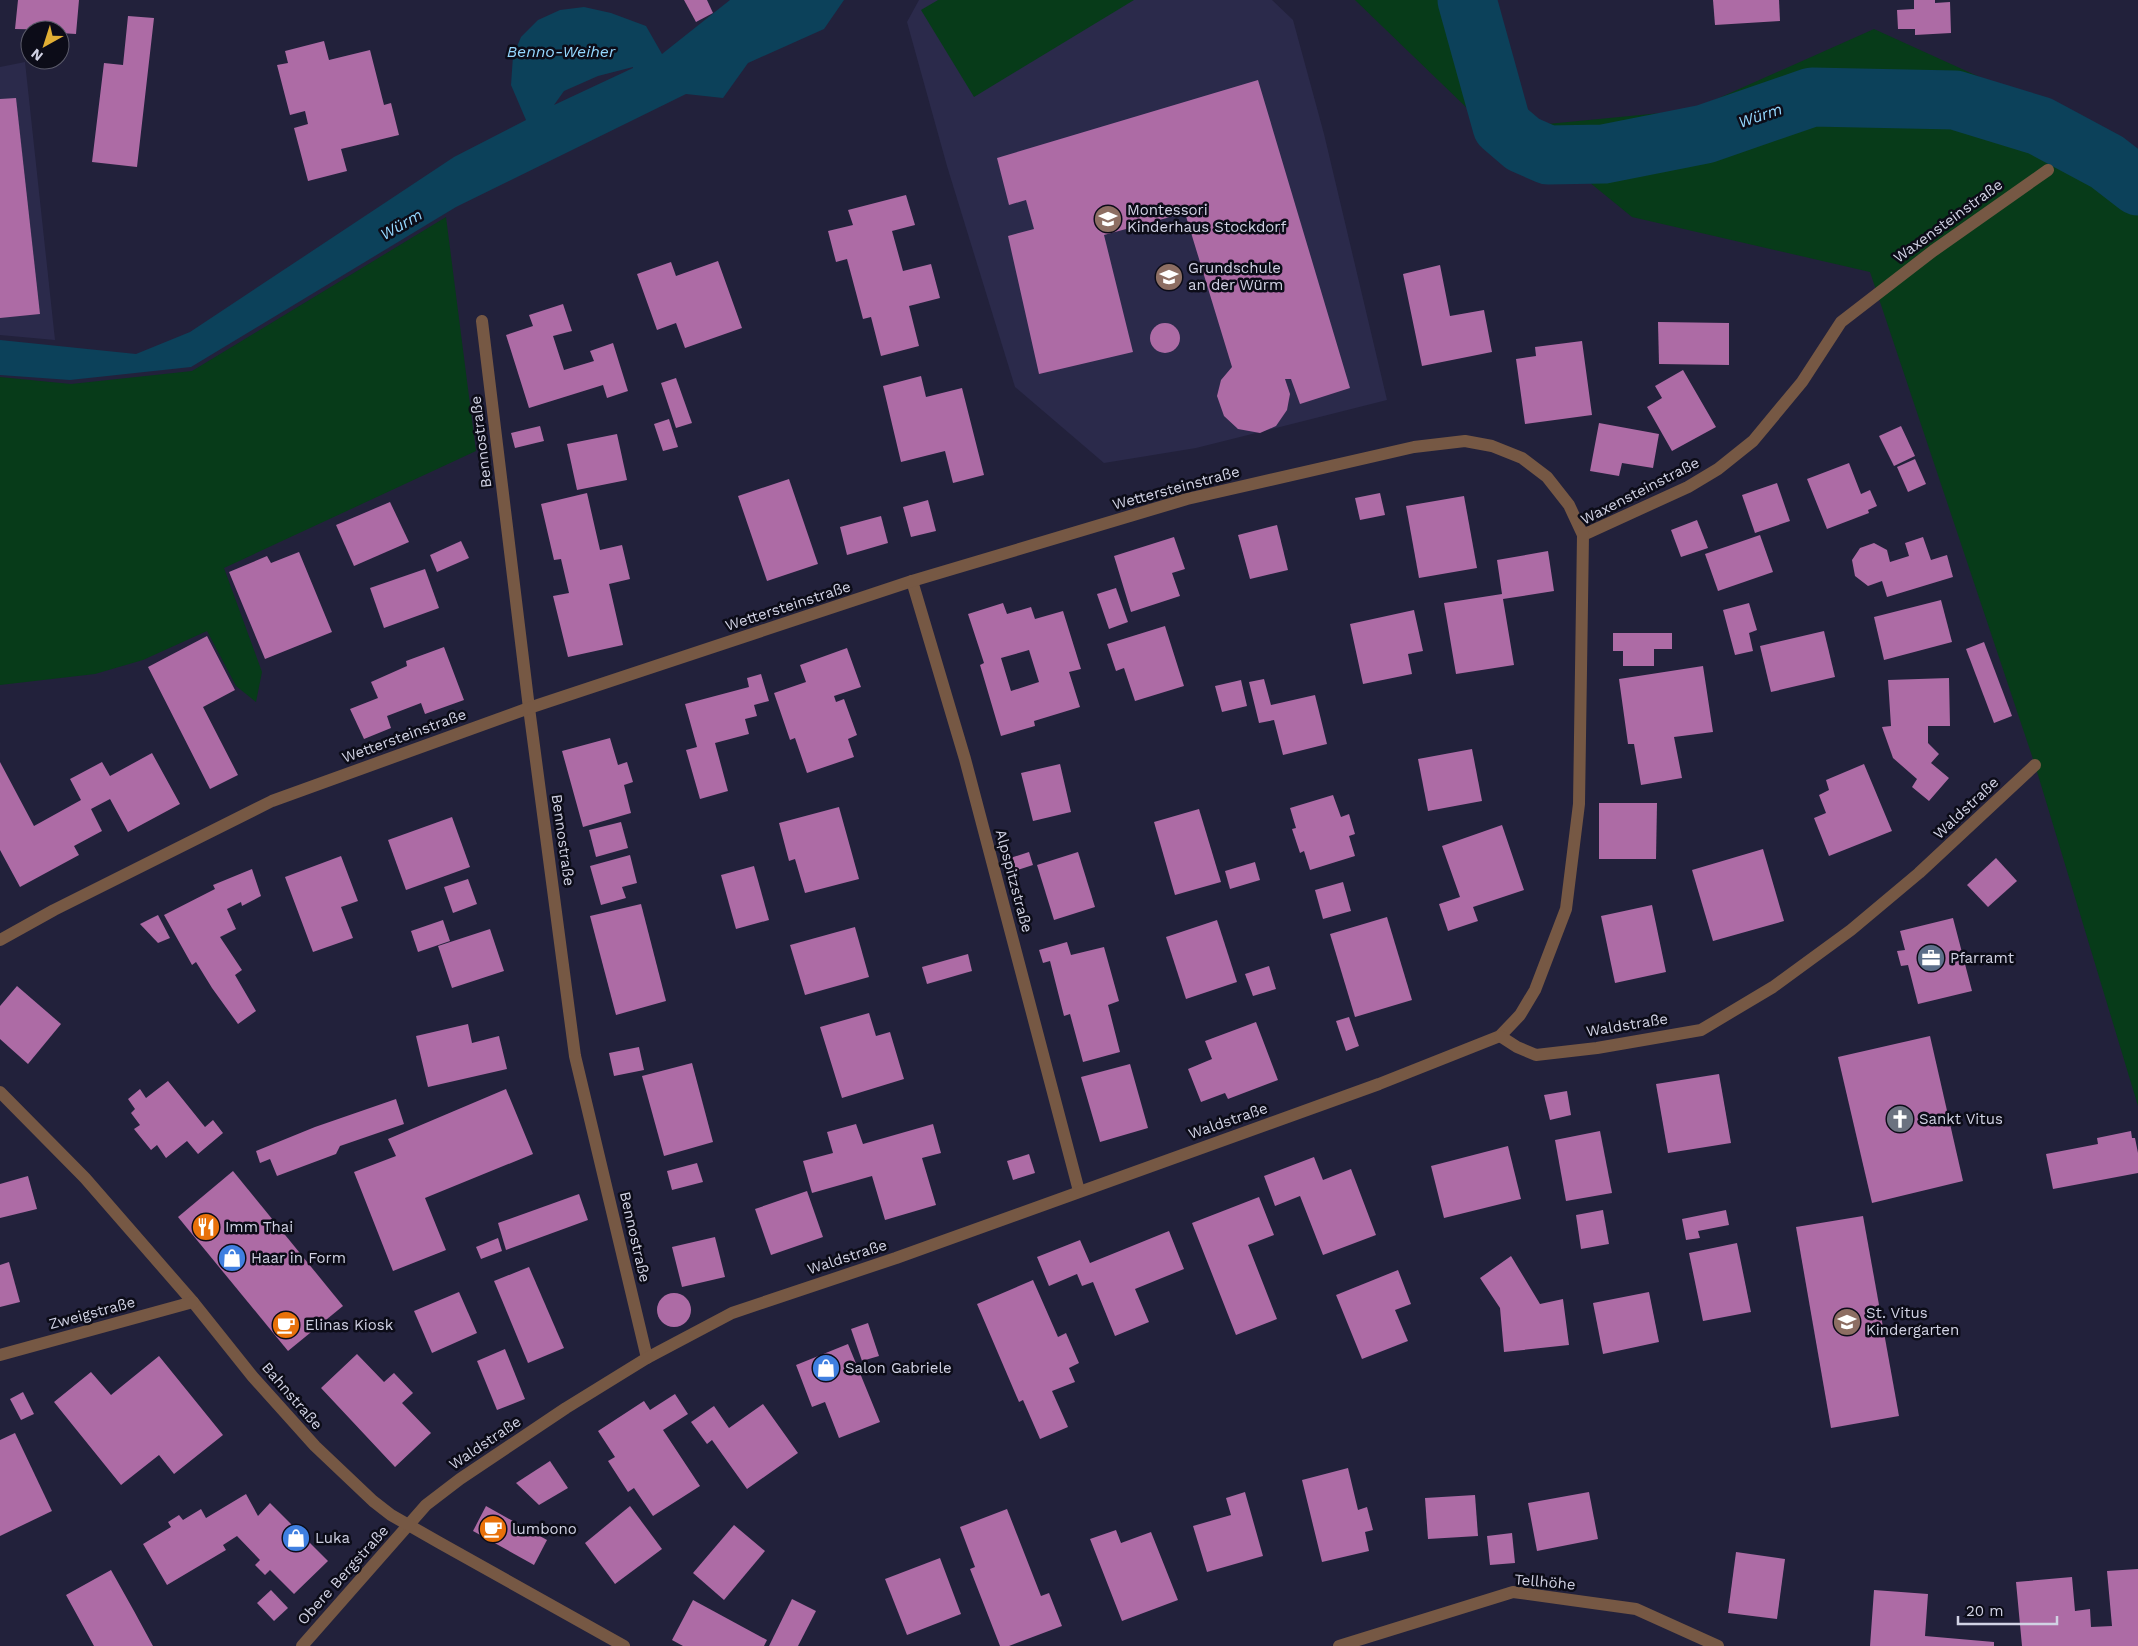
<svg xmlns="http://www.w3.org/2000/svg" width="2138" height="1646" font-family="'Work Sans',sans-serif">
<style>
.built{fill:#2b2a4b}
.green{fill:#073b19}
.water{fill:#0c415a;fill-rule:evenodd}
.lines{fill:none;stroke-linecap:round;stroke-linejoin:round}
.river{stroke:#0c415a;stroke-width:59}
.building{fill:#ad6ba5;fill-rule:evenodd}
.street{stroke:#765844;stroke-width:12}
.labels{text-anchor:middle;stroke-width:5;stroke-linejoin:round;paint-order:stroke}
.poi-label{font-size:15px;fill:#d1d2e4;stroke:#0c0c18;text-anchor:start}
.street-label{font-size:15px;fill:#d1d2e4;stroke:#0c0c18}
.water-label{font-size:16px;font-style:italic;fill:#95d8ff;stroke:#0c0c18}
</style>
<rect width="100%" height="100%" fill="#22213b"/>
<g class="built">
<path d="M919,0H1272L1293,20L1324,134L1387,400L1196,448L1104,463L1015,387L947,166L907,22Z"/>
<path d="M25,62L55,340L0,335V67Z"/>
</g>
<g class="green">
<path d="M938,0H1134L974,97L921,10Z"/>
<path d="M1355,0H1486L1509,84L1537,125L1692,110L1874,29L2138,149V1106L2035,765L1870,272L1632,217L1589,182L1533,179L1492,148L1469,110Z"/>
<path d="M446,217L476,451L224,568L262,672L256,702L236,686L207,631L143,660L95,674L0,685V377L71,384L192,371Z"/>
</g>
<path class="water" d="M730,0H844L824,29L748,63L723,98L686,94L456,207L191,367L70,380L0,375V340L136,354L190,332L454,157L526,120L511,85L513,56L521,37L538,20L560,10L584,7L611,13L646,26L662,54ZM633,67V68L554,105L564,91L598,76Z"/>
<g class="lines">
<path class="river" d="M1467,0L1502,126L1523,144L1548,155L1604,154L1705,134L1812,97L1955,100L2040,126L2107,162L2138,186"/>
</g>
<g class="building">
<path d="M18,0H79L76,34L60,33V30L15,29Z"/>
<path d="M684,0H707L713,13L696,22Z"/>
<path d="M1713,0H1779L1780,21L1715,25Z"/>
<path d="M1914,0H1935V3L1950,2L1951,33L1915,35V29H1898L1897,10L1914,9Z"/>
<path d="M128,16L154,18L137,167L92,162L104,63L123,65Z"/>
<path d="M324,41L329,60L370,50L384,105L391,103L399,135L341,149L347,171L308,181L294,128L308,124L305,111L290,115L277,65L288,63L285,51Z"/>
<path d="M1258,80L1350,388L1300,404L1291,379H1285L1290,394L1287,410L1276,426L1260,433L1238,429L1224,416L1217,396L1221,380L1232,367L1185,213L1104,235L1133,352L1039,374L1008,236L1034,229L1026,200L1009,205L997,158Z"/>
<path d="M16,98L40,314L0,318V99Z"/>
<path d="M906,195L915,225L892,231L903,271L931,264L940,298L909,306L919,346L881,356L871,317L863,319L847,259L836,262L828,231L853,225L848,210Z"/>
<path d="M718,261L742,328L685,348L676,323L657,330L637,274L671,262L676,276Z"/>
<path d="M1440,265L1450,316L1484,310L1492,352L1422,366L1403,274Z"/>
<path d="M563,304L572,331L553,336L564,370L594,361L590,351L613,343L628,391L607,398L603,385L529,408L506,335L533,326L529,315Z"/>
<path d="M1658,322L1729,323V365L1659,364Z"/>
<circle cx="1165" cy="338" r="15"/>
<path d="M1582,341L1592,415L1525,424L1516,359L1536,356L1535,347Z"/>
<path d="M1683,370L1716,427L1672,451L1647,407L1662,398L1655,386Z"/>
<path d="M921,376L926,397L962,388L984,475L953,483L945,451L901,462L883,386Z"/>
<path d="M676,378L692,423L676,428L661,383Z"/>
<path d="M669,419L678,447L663,451L654,424Z"/>
<path d="M1599,423L1659,434L1653,468L1622,463L1619,476L1590,471Z"/>
<path d="M540,426L544,441L515,448L511,433Z"/>
<path d="M1901,426L1915,456L1894,466L1879,436Z"/>
<path d="M617,434L627,480L577,490L567,444Z"/>
<path d="M1915,459L1926,484L1908,492L1897,467Z"/>
<path d="M1849,463L1861,494L1870,490L1877,506L1868,510L1869,513L1827,529L1807,479Z"/>
<path d="M789,479L818,564L767,581L738,496Z"/>
<path d="M1777,483L1790,521L1755,533L1742,495Z"/>
<path d="M587,493L600,550L622,545L630,579L609,584L623,645L568,657L553,596L569,593L561,559L554,560L541,504Z"/>
<path d="M1380,493L1385,515L1360,520L1355,498Z"/>
<path d="M1464,496L1477,568L1419,578L1406,506Z"/>
<path d="M928,500L936,531L911,537L903,507Z"/>
<path d="M390,502L409,542L354,566L336,525Z"/>
<path d="M881,516L888,543L847,555L840,527Z"/>
<path d="M1697,520L1708,548L1681,557L1671,530Z"/>
<path d="M1277,525L1288,570L1250,579L1238,535Z"/>
<path d="M1760,535L1773,572L1718,591L1705,554Z"/>
<path d="M1174,537L1185,569L1172,573L1180,596L1131,612L1114,556Z"/>
<path d="M1923,537L1931,560L1947,555L1953,577L1887,597L1882,581L1868,586L1855,576L1852,560L1860,548L1874,543L1887,550L1890,562L1909,556L1905,543Z"/>
<path d="M461,541L469,558L437,572L430,555Z"/>
<path d="M1548,551L1554,591L1503,599L1514,665L1456,674L1444,603L1502,594L1497,560Z"/>
<path d="M299,552L332,632L265,659L229,572L267,556L271,563Z"/>
<path d="M425,569L439,608L384,628L370,588Z"/>
<path d="M1116,588L1128,622L1109,629L1097,594Z"/>
<path d="M1941,600L1952,642L1884,660L1874,617Z"/>
<path d="M1003,603L1007,614L1031,607L1035,619L1063,611L1081,669L1069,672L1080,707L1034,721L1035,726L1001,736L980,665L984,663L968,614ZM1029,650L1039,682L1011,691L1001,658Z"/>
<path d="M1749,603L1757,630L1749,633L1753,651L1735,655L1723,610Z"/>
<path d="M1414,610L1423,651L1408,654L1412,674L1363,684L1350,624Z"/>
<path d="M1165,626L1184,686L1135,701L1124,668L1116,671L1107,644Z"/>
<path d="M1824,631L1835,677L1771,692L1760,646Z"/>
<path d="M1613,633H1672V649H1654V666H1623V651H1613Z"/>
<path d="M207,636L235,690L203,707L238,775L210,789L148,667Z"/>
<path d="M1984,642L2012,716L1994,723L1966,649Z"/>
<path d="M444,647L464,700L425,714L421,703L387,716L391,728L364,739L350,709L378,698L371,682L407,666L406,661Z"/>
<path d="M847,648L861,687L834,696L836,702L844,699L857,735L848,739L854,757L807,773L795,738L790,740L774,693L806,682L800,665Z"/>
<path d="M1703,666L1713,732L1674,737L1682,778L1641,785L1634,744H1628L1619,679Z"/>
<path d="M761,674L769,701L754,705L757,716L745,719L749,734L715,743L728,791L700,799L686,750L697,747L685,704L749,687L747,678Z"/>
<path d="M1949,678L1950,726H1928V743L1939,754L1931,763L1949,778L1929,801L1912,787L1917,779L1893,758L1882,727L1891,726L1888,680Z"/>
<path d="M1264,679L1271,705L1315,695L1327,744L1283,755L1274,720L1259,723L1249,682Z"/>
<path d="M1241,680L1247,706L1222,712L1215,686Z"/>
<path d="M610,738L618,765L627,762L633,782L624,785L631,813L583,827L562,751Z"/>
<path d="M1472,749L1482,801L1428,811L1418,759Z"/>
<path d="M152,753L180,804L128,832L110,799L91,809L102,831L74,846L79,855L20,887L0,850V762L34,826L81,800L70,779L102,762L110,776Z"/>
<path d="M1060,764L1071,812L1033,821L1021,773Z"/>
<path d="M1864,764L1892,831L1829,856L1814,818L1826,813L1819,795L1829,790L1826,780Z"/>
<path d="M1333,795L1341,817L1349,814L1355,834L1349,836L1355,856L1310,870L1304,851L1300,853L1292,829L1296,828L1290,808Z"/>
<path d="M1599,803H1657L1656,859H1599Z"/>
<path d="M839,807L859,879L805,893L795,859L789,861L779,823Z"/>
<path d="M1199,809L1221,882L1175,895L1154,822Z"/>
<path d="M452,817L470,867L406,890L388,840Z"/>
<path d="M621,822L628,848L596,857L589,830Z"/>
<path d="M1502,825L1524,890L1473,907L1478,921L1448,931L1439,904L1460,897L1442,846Z"/>
<path d="M1763,849L1784,921L1713,941L1692,870Z"/>
<path d="M1029,852L1033,865L1011,872L1007,859Z"/>
<path d="M1078,852L1095,907L1054,920L1037,865Z"/>
<path d="M630,855L637,883L622,887L626,898L601,905L590,866Z"/>
<path d="M341,856L358,901L341,907L353,938L313,952L285,877Z"/>
<path d="M1996,858L2017,881L1988,907L1967,885Z"/>
<path d="M1255,862L1260,880L1230,889L1225,871Z"/>
<path d="M754,866L769,920L736,929L721,875Z"/>
<path d="M252,869L261,896L242,906L241,902L227,909L236,929L220,937L242,970L235,975L256,1011L238,1024L212,988L196,962L192,965L164,915L215,889L213,885Z"/>
<path d="M468,879L477,904L453,913L444,887Z"/>
<path d="M1343,882L1351,911L1323,919L1315,890Z"/>
<path d="M641,904L666,1001L616,1015L590,916Z"/>
<path d="M1652,905L1666,972L1615,983L1601,916Z"/>
<path d="M158,915L170,938L158,943L140,924Z"/>
<path d="M1387,917L1412,1000L1355,1017L1330,934Z"/>
<path d="M1953,918L1972,991L1918,1004L1908,965L1901,966L1897,951L1905,950L1900,931Z"/>
<path d="M443,920L450,941L418,952L411,931Z"/>
<path d="M1217,920L1237,982L1186,999L1166,937Z"/>
<path d="M855,927L869,977L805,995L790,945Z"/>
<path d="M490,929L504,971L452,988L438,946Z"/>
<path d="M1067,942L1071,955L1104,947L1119,1001L1108,1005L1120,1052L1083,1062L1070,1014L1064,1016L1050,961L1043,963L1039,950Z"/>
<path d="M968,954L972,971L927,984L922,967Z"/>
<path d="M1269,966L1276,989L1253,996L1245,974Z"/>
<path d="M17,986L61,1024L28,1064L0,1039V1006Z"/>
<path d="M869,1013L876,1036L890,1032L904,1079L842,1098L820,1027Z"/>
<path d="M1349,1017L1359,1046L1346,1051L1336,1021Z"/>
<path d="M1256,1022L1278,1080L1228,1099L1225,1093L1201,1102L1188,1069L1212,1059L1205,1041Z"/>
<path d="M468,1024L472,1043L499,1036L507,1069L428,1087L416,1036Z"/>
<path d="M1930,1036L1963,1181L1872,1203L1838,1057Z"/>
<path d="M639,1047L644,1070L614,1076L609,1053Z"/>
<path d="M692,1063L713,1142L664,1156L642,1076Z"/>
<path d="M1130,1064L1148,1128L1100,1142L1081,1077Z"/>
<path d="M1719,1074L1731,1143L1668,1153L1656,1084Z"/>
<path d="M168,1081L205,1127L213,1120L223,1133L198,1154L187,1141L166,1158L157,1145L151,1150L134,1129L140,1125L131,1113L135,1109L128,1099L140,1089L146,1098Z"/>
<path d="M506,1089L533,1154L425,1198L446,1250L393,1271L354,1172L396,1156L388,1139Z"/>
<path d="M1567,1091L1571,1115L1550,1120L1544,1095Z"/>
<path d="M396,1099L404,1124L340,1146L336,1154L277,1176L270,1159L260,1163L256,1151L315,1127Z"/>
<path d="M856,1124L863,1144L933,1124L941,1153L922,1158L936,1205L885,1220L872,1176L812,1193L803,1161L833,1153L827,1132Z"/>
<path d="M1600,1131L1612,1193L1566,1201L1555,1140Z"/>
<path d="M2131,1131L2132,1138H2135L2138,1153V1173L2053,1189L2046,1154L2098,1144L2097,1138Z"/>
<path d="M1508,1146L1521,1199L1444,1218L1431,1166Z"/>
<path d="M1029,1154L1035,1173L1013,1180L1007,1161Z"/>
<path d="M1314,1157L1323,1180L1351,1169L1376,1235L1323,1255L1300,1196L1275,1206L1264,1176Z"/>
<path d="M697,1163L703,1182L672,1190L667,1171Z"/>
<path d="M233,1171L343,1306L288,1351L178,1217Z"/>
<path d="M28,1176L37,1209L0,1218V1184Z"/>
<path d="M807,1191L823,1237L771,1255L755,1209Z"/>
<path d="M579,1194L588,1220L506,1250L498,1223Z"/>
<path d="M1259,1197L1274,1235L1248,1245L1277,1319L1236,1335L1192,1223Z"/>
<path d="M1603,1210L1609,1244L1581,1249L1576,1215Z"/>
<path d="M1726,1210L1729,1225L1698,1231L1700,1238L1686,1240L1682,1219Z"/>
<path d="M1863,1216L1899,1416L1831,1428L1796,1227Z"/>
<path d="M1169,1231L1184,1269L1135,1289L1149,1322L1115,1336L1093,1282L1082,1286L1077,1274L1049,1286L1037,1257L1080,1240L1090,1263Z"/>
<path d="M715,1237L725,1277L682,1287L672,1247Z"/>
<path d="M498,1238L502,1251L481,1259L476,1247Z"/>
<path d="M1737,1243L1751,1312L1703,1321L1689,1253Z"/>
<path d="M1511,1256L1540,1304L1563,1299L1569,1345L1504,1352L1500,1308L1480,1278Z"/>
<path d="M9,1262L20,1302L0,1307V1265Z"/>
<path d="M529,1267L564,1348L528,1363L494,1281Z"/>
<path d="M1398,1270L1411,1304L1395,1310L1408,1341L1362,1359L1336,1295Z"/>
<path d="M1033,1280L1058,1337L1066,1333L1079,1363L1069,1368L1075,1382L1052,1391L1068,1427L1040,1439L1023,1400L1019,1402L977,1304Z"/>
<path d="M459,1292L477,1333L432,1353L414,1311Z"/>
<path d="M1649,1292L1659,1342L1603,1354L1593,1303Z"/>
<circle cx="674" cy="1310" r="17"/>
<path d="M868,1323L879,1356L862,1361L851,1329Z"/>
<path d="M848,1344L880,1422L839,1438L825,1402L812,1407L796,1365Z"/>
<path d="M505,1349L525,1399L497,1410L477,1361Z"/>
<path d="M357,1354L384,1382L394,1373L413,1393L402,1403L431,1433L395,1467L321,1388Z"/>
<path d="M159,1356L223,1435L174,1474L159,1455L121,1485L54,1402L91,1372L111,1395Z"/>
<path d="M23,1392L34,1414L21,1420L10,1399Z"/>
<path d="M675,1394L688,1414L663,1430L700,1486L653,1516L634,1488L628,1492L608,1461L615,1457L598,1431L644,1401L650,1410Z"/>
<path d="M763,1404L798,1453L747,1489L712,1440L707,1444L691,1422L714,1406L729,1428Z"/>
<path d="M15,1433L52,1511L0,1536V1440Z"/>
<path d="M550,1461L568,1488L539,1505L516,1483Z"/>
<path d="M1348,1468L1358,1510L1367,1507L1373,1530L1365,1532L1369,1551L1322,1562L1302,1480Z"/>
<path d="M1245,1492L1263,1556L1207,1572L1193,1526L1231,1515L1226,1498Z"/>
<path d="M1589,1492L1598,1539L1537,1551L1528,1503Z"/>
<path d="M246,1494L258,1516L270,1503L328,1561L294,1594L270,1570L265,1575L255,1565L260,1560L237,1536L223,1545L226,1550L167,1585L143,1544L171,1527L168,1522L179,1515L183,1520L201,1509L206,1518Z"/>
<path d="M1475,1495L1478,1536L1428,1539L1425,1498Z"/>
<path d="M486,1506L547,1540L534,1565L473,1531Z"/>
<path d="M630,1506L662,1549L615,1584L585,1543Z"/>
<path d="M1007,1509L1041,1596L1049,1593L1062,1626L1009,1646H1000L970,1569L975,1567L960,1527Z"/>
<path d="M734,1525L765,1551L724,1600L693,1573Z"/>
<path d="M1116,1530L1121,1543L1151,1532L1178,1600L1122,1621L1090,1539Z"/>
<path d="M1512,1533L1515,1563L1490,1565L1487,1536Z"/>
<path d="M1736,1552L1785,1559L1777,1619L1728,1613Z"/>
<path d="M940,1558L961,1614L907,1635L885,1579Z"/>
<path d="M2138,1569V1646H2022L2016,1582L2072,1577L2075,1611L2090,1609L2091,1627L2112,1626L2107,1571Z"/>
<path d="M111,1570L134,1611L153,1646H94L88,1635L66,1595Z"/>
<path d="M271,1590L288,1608L274,1621L257,1603Z"/>
<path d="M1874,1590L1928,1594L1925,1636L1994,1642V1646H1870Z"/>
<path d="M792,1599L816,1611L798,1646H769Z"/>
<path d="M693,1600L767,1640L764,1646H683L672,1640Z"/>
</g>
<g class="lines">
<g class="street">
<path d="M482,321L529,708L575,1056L647,1358"/>
<path d="M1583,535L1688,487L1718,469L1753,441L1802,382L1841,322L1933,251L2048,170"/>
<path d="M912,581L965,759L1079,1191"/>
<path d="M0,940L54,910L272,801L529,708L912,581L1187,499L1414,447L1465,441L1492,446L1522,458L1547,477L1569,505L1583,535L1579,804L1566,909L1535,990L1520,1015L1500,1036L1379,1084L896,1258L732,1313L647,1358L566,1408L460,1479L426,1505L302,1646"/>
<path d="M1500,1036L1517,1047L1536,1055L1597,1048L1701,1030L1773,987L1851,930L1919,873L2035,765"/>
<path d="M0,1092L85,1178L193,1302L253,1377L315,1446L373,1501L391,1515L440,1543L624,1646"/>
<path d="M0,1355L193,1302"/>
<path d="M1339,1646L1513,1592L1636,1609L1718,1646"/>
</g>
</g>
<defs>
<symbol id="school-disc" viewBox="-11 -11 22 22"><circle r="9.5" fill="#8d6e63" stroke="#0c0c18"/><path d="M0-5L7-2L0 1L-7-2ZM-4 1L0 2.5L4 1V4Q0 6-4 4Z" fill="#fff"/></symbol>
<symbol id="office-disc" viewBox="-11 -11 22 22"><circle r="9.5" fill="#5c6f8a" stroke="#0c0c18"/><path d="M-6-3h4V-5.5h4V-3h4V5H-6ZM-1-4.5V-3h2v-1.5ZM-6 0V1H6V0Z" fill="#fff"/></symbol>
<symbol id="church-disc" viewBox="-11 -11 22 22"><circle r="9.5" fill="#6b7280" stroke="#0c0c18"/><path d="M-1.2-6h2.4v3.5h3.3v2.4h-3.3V6h-2.4V-.1h-3.3v-2.4h3.3Z" fill="#fff"/></symbol>
<symbol id="restaurant-disc" viewBox="-11 -11 22 22"><circle r="9.5" fill="#e8710a" stroke="#0c0c18"/><path d="M-5-6h1v4h1v-4h1v4h1v-4h1v5L-1.5 .5V6h-2V.5L-5-1ZM5-6V6H3V1.5H1.5Q1.5-4 5-6Z" fill="#fff"/></symbol>
<symbol id="shop-disc" viewBox="-11 -11 22 22"><circle r="9.5" fill="#3f7fe0" stroke="#0c0c18"/><path d="M-5-2.5h2.3a2.7 3.5 0 0 1 5.4 0H5L5.5 6h-11ZM-1.5-2.5h3a1.5 2.3 0 0 0-3 0Z" fill="#fff"/></symbol>
<symbol id="cafe-disc" viewBox="-11 -11 22 22"><circle r="9.5" fill="#e8710a" stroke="#0c0c18"/><path d="M-5.5-4.5H6V0H3Q3 3.5 0 3.5H-2.5Q-5.5 3.5-5.5 0ZM3-3.2v2h1.7v-2ZM-6 4.5H4V6H-6Z" fill="#fff"/></symbol>
</defs>
<g fill-rule="evenodd">
<use href="#school-disc" x="1092" y="203" width="32" height="32"/>
<use href="#school-disc" x="1153" y="261" width="32" height="32"/>
<use href="#office-disc" x="1915" y="942" width="32" height="32"/>
<use href="#church-disc" x="1884" y="1103" width="32" height="32"/>
<use href="#restaurant-disc" x="190" y="1211" width="32" height="32"/>
<use href="#shop-disc" x="216" y="1242" width="32" height="32"/>
<use href="#school-disc" x="1831" y="1306" width="32" height="32"/>
<use href="#cafe-disc" x="270" y="1309" width="32" height="32"/>
<use href="#shop-disc" x="810" y="1352" width="32" height="32"/>
<use href="#cafe-disc" x="477" y="1513" width="32" height="32"/>
<use href="#shop-disc" x="280" y="1522" width="32" height="32"/>
</g>
<g class="labels">
<g class="poi-label">
<text x="1127" y="215">Montessori<tspan x="1127" dy="17">Kinderhaus Stockdorf</tspan></text>
<text x="1188" y="273">Grundschule<tspan x="1188" dy="17">an der Würm</tspan></text>
<text x="1950" y="963">Pfarramt</text>
<text x="1919" y="1124">Sankt Vitus</text>
<text x="225" y="1232">Imm Thai</text>
<text x="251" y="1263">Haar in Form</text>
<text x="1866" y="1318">St. Vitus<tspan x="1866" dy="17">Kindergarten</tspan></text>
<text x="305" y="1330">Elinas Kiosk</text>
<text x="845" y="1373">Salon Gabriele</text>
<text x="512" y="1534">lumbono</text>
<text x="315" y="1543">Luka</text>
</g>
<g class="street-label">
<text transform="translate(1948 221) rotate(-36)" y="5">Waxensteinstraße</text>
<text transform="translate(481 442) rotate(-97)" y="5">Bennostraße</text>
<text transform="translate(1176 488) rotate(-15)" y="5">Wettersteinstraße</text>
<text transform="translate(1640 491) rotate(-27)" y="5">Waxensteinstraße</text>
<text transform="translate(788 606) rotate(-18)" y="5">Wettersteinstraße</text>
<text transform="translate(404 736) rotate(-20)" y="5">Wettersteinstraße</text>
<text transform="translate(1966 808) rotate(-43)" y="5">Waldstraße</text>
<text transform="translate(563 840) rotate(82)" y="5">Bennostraße</text>
<text transform="translate(1014 881) rotate(75)" y="5">Alpspitzstraße</text>
<text transform="translate(1627 1025) rotate(-9)" y="5">Waldstraße</text>
<text transform="translate(1228 1121) rotate(-19)" y="5">Waldstraße</text>
<text transform="translate(635 1237) rotate(77)" y="5">Bennostraße</text>
<text transform="translate(847 1257) rotate(-18)" y="5">Waldstraße</text>
<text transform="translate(92 1313) rotate(-15)" y="5">Zweigstraße</text>
<text transform="translate(292 1396) rotate(49)" y="5">Bahnstraße</text>
<text transform="translate(485 1443) rotate(-34)" y="5">Waldstraße</text>
<text transform="translate(343 1575) rotate(-48)" y="5">Obere Bergstraße</text>
<text transform="translate(1545 1582) rotate(5)" y="5">Tellhöhe</text>
</g>
<g class="water-label">
<text x="561" y="57">Benno-Weiher</text>
<text transform="translate(1760 115) rotate(-19)" y="6">Würm</text>
<text transform="translate(401 224) rotate(-30)" y="6">Würm</text>
</g>
</g>
<g transform="translate(45 45) rotate(219)"><circle r="24" fill="#0c0c18" stroke="#5b5b6a"/>
<path d="M0-4L9 19L0 12L-9 19Z" fill="#e2af34"/>
<text y="-8" font-size="14" font-weight="bold" text-anchor="middle" fill="#d1d2e4">N</text>
</g>
<path d="M1958 1616v8h99v-8" fill="none" stroke="#d1d2e4" stroke-width="2.5"/>
<text x="1966" y="1616" font-size="15" fill="#d1d2e4" stroke="#0c0c18" stroke-width="4" paint-order="stroke">20 m</text>
</svg>
